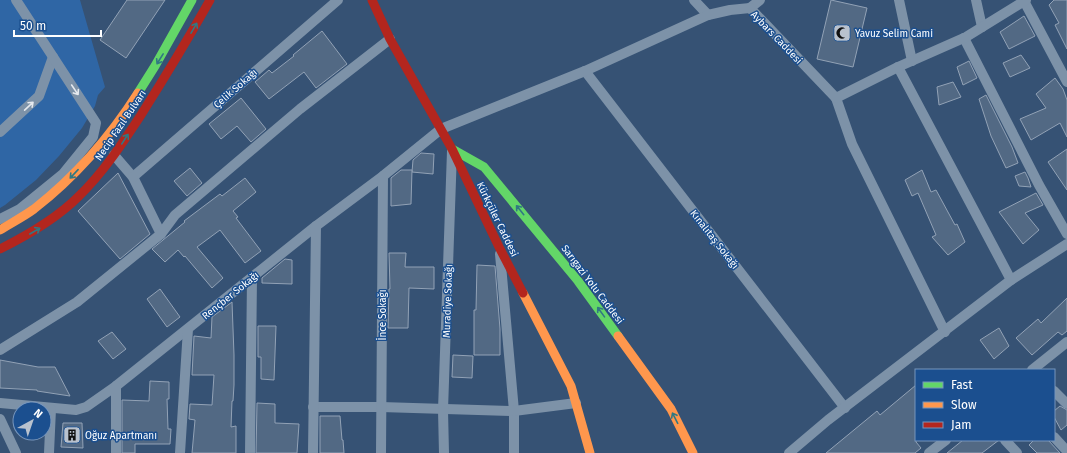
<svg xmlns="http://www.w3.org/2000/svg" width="1067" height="453" font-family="'Fira Sans',sans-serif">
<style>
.park{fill:#2f66a5}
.building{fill:#526984;stroke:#92a2b6}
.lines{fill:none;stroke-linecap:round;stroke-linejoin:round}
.street{stroke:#7d92a8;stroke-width:10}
.fast{stroke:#63d668;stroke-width:9}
.slow{stroke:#ff974d;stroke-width:9}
.jam{stroke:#b3261e;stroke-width:9}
.oneway{stroke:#317883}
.oneway2{stroke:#e5e9ee}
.labels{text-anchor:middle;stroke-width:3;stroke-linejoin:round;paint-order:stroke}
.poi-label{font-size:10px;fill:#fff;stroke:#1b4f8f;text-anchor:start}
.street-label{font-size:10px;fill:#fff;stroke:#1b4f8f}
</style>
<rect width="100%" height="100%" fill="#365274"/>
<path class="park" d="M0,0H80L105,87L98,95L95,106L82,128L59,156L36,180L5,205L0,208Z"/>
<g class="building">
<path d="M127,0H165L126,58L100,40Z"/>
<path d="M831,0L867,8L853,67L817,59Z"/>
<path d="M1054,0H1067V49L1055,25L1059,23L1049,5Z"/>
<path d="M1024,16L1035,36L1009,49L1000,32Z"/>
<path d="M322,31L347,64L316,88L304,72L269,99L255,82L269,70L272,73L294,56L293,55Z"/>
<path d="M1021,55L1030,68L1010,77L1003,63Z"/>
<path d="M969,61L977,78L963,85L957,67Z"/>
<path d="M1055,78L1063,89L1067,100V137L1060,123L1031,140L1020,119L1046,108L1036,94Z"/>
<path d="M953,82L961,97L939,105L937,87Z"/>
<path d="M986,95L1012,147L1018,163L1006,168L991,136L979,99Z"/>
<path d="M241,98L266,129L251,142L237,126L221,139L209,124Z"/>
<path d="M1067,149V190L1048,162Z"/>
<path d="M421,153L434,154L433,174L412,172L413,160Z"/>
<path d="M190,168L202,183L187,196L174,181Z"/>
<path d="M401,170H412L411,204L391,206V178Z"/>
<path d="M922,170L931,192L936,190L955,225L957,224L965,242L948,255L932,237L936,235L918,193L912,196L905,180Z"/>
<path d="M1025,172L1028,178L1031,187L1019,186L1015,176Z"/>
<path d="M118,173L150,234L120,259L78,211Z"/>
<path d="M245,178L256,192L233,211L238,217L236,218L261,251L245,263L220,230L197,247L223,278L212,288L185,256L184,257L178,250L165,262L152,249L185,222L184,221L220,194L222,196Z"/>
<path d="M1036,193L1043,205L1025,213L1039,230L1023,244L999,212Z"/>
<path d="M389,253H406L405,267H434V289L409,288L408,328H388L389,289H390Z"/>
<path d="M285,259L292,260V284L262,283V278Z"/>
<path d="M477,265L495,266L500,329V355H474V310H476Z"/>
<path d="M160,289L180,317L167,327L147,299Z"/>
<path d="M1067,298V331L1062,335L1058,332L1032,355L1016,338L1038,319L1041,323Z"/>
<path d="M232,302L234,355V385L233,401H232L231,427L236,426V453H192L195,420L189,419L190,404L212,405L214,375H192L194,336L211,338L212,317Z"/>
<path d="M258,326H276L274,380L261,379V357H258Z"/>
<path d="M999,328L1009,346L994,359L980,340Z"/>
<path d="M112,332L126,349L113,359L98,341Z"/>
<path d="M453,355L473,356L472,378L452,377Z"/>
<path d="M0,360L38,367H55L70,396L37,391V390L0,388Z"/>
<path d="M150,381L169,382V399H167L168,429H171L170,444H135V453H122V400L149,401Z"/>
<path d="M916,385V442L921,448L915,453H826L877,411L880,415Z"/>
<path d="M257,403L275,404V423L299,424L297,453H256Z"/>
<path d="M1060,406L1067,410V425L1061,430L1054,417V411Z"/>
<path d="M320,416H340L342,440H343L344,453H320Z"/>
<path d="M63,423H82L83,448L61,447Z"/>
<path d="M963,440H999L982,453H947Z"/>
<path d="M1034,440H1048L1060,453H1037L1029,445Z"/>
</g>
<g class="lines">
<g class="street">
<path d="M694,0L708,15"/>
<path d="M899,0L912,61"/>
<path d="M976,0L982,27"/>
<path d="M1024,1L1067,82"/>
<path d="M750,8L760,0"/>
<path d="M964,38L1039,185L1067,234"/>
<path d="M898,67L1011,280"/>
<path d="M585,71L845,408"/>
<path d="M836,98L852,144L945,332"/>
<path d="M0,132L39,96L53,57"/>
<path d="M114,155L133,177L161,234"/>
<path d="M133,177L338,0"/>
<path d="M0,219L20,209L63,174L93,137L96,123L16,0"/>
<path d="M500,254L514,411V453"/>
<path d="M0,350L77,302L161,234L175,215L300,109L390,39"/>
<path d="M1032,370L1067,342"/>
<path d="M1054,391L1067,404"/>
<path d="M0,403L76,410L86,407L116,386L316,226L383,176L441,129L585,71L708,15L730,10L750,8L836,98L898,67L966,37L1026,0"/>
<path d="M313,407H381L514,411L576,403"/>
<path d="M0,419L16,453"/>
<path d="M1054,437L1067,451"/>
<path d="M1005,440L1017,453"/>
<path d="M49,453L51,409"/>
<path d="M116,453V386"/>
<path d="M180,453L188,329"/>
<path d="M250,453L252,277"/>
<path d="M313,453L316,226"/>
<path d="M381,453L383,176"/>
<path d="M444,453L443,410L452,151"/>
<path d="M789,453L828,420L1011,280L1067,244"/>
<path d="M929,453L946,440"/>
</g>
<g class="fast">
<path d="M138,93L155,66L192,0"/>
<path d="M452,149L484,167L578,281L618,336"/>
</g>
<g class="slow">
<path d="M0,230C11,223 23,217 34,209C75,177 110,137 138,93"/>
<path d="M523,293L571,386L590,453"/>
<path d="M618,336L671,409L693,453"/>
</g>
<g class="jam">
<path d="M372,0L390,39L452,149L499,247L523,293"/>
<path d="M0,249C28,235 56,219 78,197C103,173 122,144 141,115C165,77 188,39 210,0"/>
</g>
</g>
<defs><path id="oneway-shaft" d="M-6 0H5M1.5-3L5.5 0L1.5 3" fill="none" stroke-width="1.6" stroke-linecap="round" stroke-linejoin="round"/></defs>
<g class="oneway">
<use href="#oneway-shaft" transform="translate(194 28) rotate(-60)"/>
<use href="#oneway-shaft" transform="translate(160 59) rotate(122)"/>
<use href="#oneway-shaft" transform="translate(125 139) rotate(-57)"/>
<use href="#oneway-shaft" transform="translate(74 174) rotate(133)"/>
<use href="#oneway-shaft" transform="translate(520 210) rotate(-129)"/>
<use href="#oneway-shaft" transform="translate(35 231) rotate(-30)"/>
<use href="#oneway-shaft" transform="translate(601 312) rotate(-126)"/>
<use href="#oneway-shaft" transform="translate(675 418) rotate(-117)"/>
</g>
<g class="oneway2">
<use href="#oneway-shaft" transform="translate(75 90) rotate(56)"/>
<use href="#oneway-shaft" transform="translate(29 106) rotate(-43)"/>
</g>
<defs>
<symbol id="mosque-square" viewBox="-11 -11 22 22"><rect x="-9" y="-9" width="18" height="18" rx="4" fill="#b9c2ce" stroke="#1b4f8f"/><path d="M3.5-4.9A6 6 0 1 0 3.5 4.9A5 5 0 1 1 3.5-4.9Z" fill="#111"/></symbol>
<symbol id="building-square" viewBox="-11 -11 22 22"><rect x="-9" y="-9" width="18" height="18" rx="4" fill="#b9c2ce" stroke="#1b4f8f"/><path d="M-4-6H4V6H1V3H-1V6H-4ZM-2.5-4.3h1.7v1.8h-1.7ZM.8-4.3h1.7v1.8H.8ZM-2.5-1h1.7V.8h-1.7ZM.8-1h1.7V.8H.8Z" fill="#111"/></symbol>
</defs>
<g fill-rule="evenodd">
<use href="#mosque-square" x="832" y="23" width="20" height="20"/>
<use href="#building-square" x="62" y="425" width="20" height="20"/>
</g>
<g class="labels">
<g class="poi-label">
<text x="855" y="37">Yavuz Selim Cami</text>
<text x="85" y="439">Oğuz Apartmanı</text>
</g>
<g class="street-label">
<text transform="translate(777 37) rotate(46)" y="4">Aybars Caddesi</text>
<text transform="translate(235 88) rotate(-41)" y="4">Çelik Sokağı</text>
<text transform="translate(120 125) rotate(-56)" y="4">Necip Fazıl Bulvarı</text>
<text transform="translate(498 219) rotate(64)" y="4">Kürkçüler Caddesi</text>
<text transform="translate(715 239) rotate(52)" y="4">Kınalıtaş Sokağı</text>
<text transform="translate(593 284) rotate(53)" y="4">Sarıgazi Yolu Caddesi</text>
<text transform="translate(230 295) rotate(-39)" y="4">Rençber Sokağı</text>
<text transform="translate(447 301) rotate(-88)" y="4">Muradiye Sokağı</text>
<text transform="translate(382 315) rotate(-90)" y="4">İnce Sokağı</text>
</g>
</g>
<rect x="915" y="369" width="140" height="72" fill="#1b4f8f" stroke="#7695bc"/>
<rect x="923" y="382" width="20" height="6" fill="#63d668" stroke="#7695bc"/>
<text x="951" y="389" font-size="12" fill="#ffffff">Fast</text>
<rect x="923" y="402" width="20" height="6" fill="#ff974d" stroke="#7695bc"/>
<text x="951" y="409" font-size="12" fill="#ffffff">Slow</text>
<rect x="923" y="422" width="20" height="6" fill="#b3261e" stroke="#7695bc"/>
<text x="951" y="429" font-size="12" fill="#ffffff">Jam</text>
<g transform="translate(32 421) rotate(40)"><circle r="19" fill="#1b4f8f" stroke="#7695bc"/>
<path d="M0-3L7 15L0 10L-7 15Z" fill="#b9c2ce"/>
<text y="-6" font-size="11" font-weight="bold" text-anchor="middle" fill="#ffffff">N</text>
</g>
<path d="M14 30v6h87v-6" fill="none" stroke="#ffffff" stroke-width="2"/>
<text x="20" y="30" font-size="12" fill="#ffffff" stroke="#1b4f8f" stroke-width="3" paint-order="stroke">50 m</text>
</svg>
